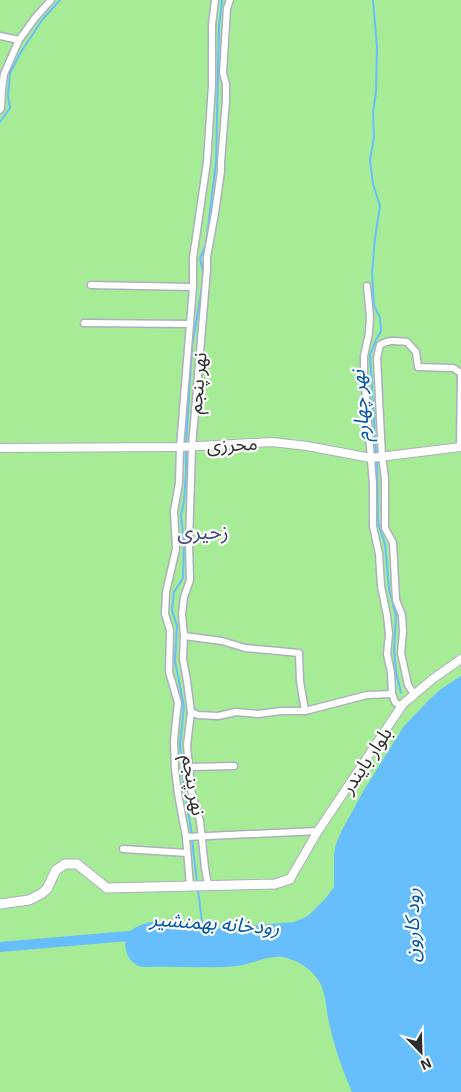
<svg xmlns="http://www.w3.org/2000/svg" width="461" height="1092" font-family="'Exo 2','Noto Sans Arabic',sans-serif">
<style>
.park{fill:#a6eb95}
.water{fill:#67befc}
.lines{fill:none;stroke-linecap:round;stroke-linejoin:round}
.stream{stroke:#67befc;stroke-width:2}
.river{stroke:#67befc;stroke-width:10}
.minor-casing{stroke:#aeafbe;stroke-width:9}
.tertiary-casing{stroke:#aeafbe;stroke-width:10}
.secondary-casing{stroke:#aeafbe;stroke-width:11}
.minor{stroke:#fff;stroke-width:6}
.tertiary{stroke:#fff;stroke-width:8}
.secondary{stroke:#fff;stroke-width:9}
.labels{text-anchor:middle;stroke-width:4.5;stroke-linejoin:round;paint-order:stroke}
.street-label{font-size:19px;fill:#2d2d2d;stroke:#fff}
.water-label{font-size:20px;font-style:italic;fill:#0058ad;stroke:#fff}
.quarter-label{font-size:21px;fill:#474983;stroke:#fff}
</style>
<rect width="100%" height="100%" fill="#f0ebde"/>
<rect class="park" x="0" y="0" width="461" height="1092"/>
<path class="water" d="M461,676V1092H352C343,1071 335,1049 330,1027C326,1013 327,998 321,985C315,971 297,959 282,957C269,955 251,964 237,966C208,969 178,966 149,967C143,967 138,967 134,963C125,957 122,941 130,932C134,927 141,925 147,923C164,918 183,929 200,930L294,922L306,917L310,914L326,898L334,887V854L336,844L342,830L364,790L404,726L430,699L441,689Z"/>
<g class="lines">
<g class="stream">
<path d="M373,0L377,47L376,92L373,113L374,137L370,160L373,184L380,206L375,238L372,274L374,305L380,318L381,331L376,340L370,355L376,454"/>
<path d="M0,122L10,108L8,96L10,73L21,52L42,20L60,0"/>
<path d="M204,277L200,258L206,244L216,162L219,27L222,0"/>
<path d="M186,444L192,346L203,282"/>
<path d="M186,448V472L184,501L181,515L184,543L183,578L174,592L172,610L177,626L175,661L184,707L180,745L184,786L192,835"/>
<path d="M377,458L378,523L385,544L389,589L396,616L394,650L396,672L401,693"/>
<path d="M192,840L197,882"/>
<path d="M198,889L203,932"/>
</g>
<path class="river" d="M0,947L140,935"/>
<defs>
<g id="minor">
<path d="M0,36L19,40"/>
<path d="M0,110L1,108L2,89L4,74L19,40L35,18L51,0"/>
<path d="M91,285L193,287"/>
<path d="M367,286L370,317L369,333L364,356V374L373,484V526L379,554L381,586L387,616L389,634L387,654L391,672L392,694L395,702L402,707"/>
<path d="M84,323L189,324"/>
<path d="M184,636L222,641L245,648L299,653L300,681L305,711L367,695L392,694"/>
<path d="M414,694L408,685L401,653L403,632L402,615L396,600L393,543L385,528V478L382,457L377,358L380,345C389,339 397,341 407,342L416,352L418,367L453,368L461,373L460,447"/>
<path d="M191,712L198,715L218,716L236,712L258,714L281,711H305"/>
<path d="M189,767L234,766"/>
<path d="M186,837L318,831"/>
<path d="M123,849L187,853"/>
<path d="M208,885L205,868L200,821L191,790L187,745L191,712L187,681L183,659L184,636L182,614L184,597L190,580L189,545L192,447L207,269V257L215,213L221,171V162L226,100V84L223,73L227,8L230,0"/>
<path d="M190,886L186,837L178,794L175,769L174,741L176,720L178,703L169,672L170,630L165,614L166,592L176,549L174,511L179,483L180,447L193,287V258L207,162L212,85V25L215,0"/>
</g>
<g id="tertiary">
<path d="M0,448L180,447L272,442L307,446L371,458L461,447"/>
<path d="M290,879L318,831L403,704L434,678L461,659"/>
</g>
<path id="secondary" d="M0,904L29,900L41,894L47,889L56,870L65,864H77L107,888L275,884L290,879"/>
</defs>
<use href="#minor" class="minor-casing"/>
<use href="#tertiary" class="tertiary-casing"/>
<use href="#secondary" class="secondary-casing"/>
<use href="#minor" class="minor"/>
<use href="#tertiary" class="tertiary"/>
<use href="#secondary" class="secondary"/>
</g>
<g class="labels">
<g class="street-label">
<text transform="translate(197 383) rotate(-85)" y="7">نهر پنجم</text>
<text transform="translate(232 444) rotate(-3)" y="7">محرزی</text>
<text transform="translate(366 760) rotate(-56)" y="7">بلوار بایندر</text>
<text transform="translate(194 785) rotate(80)" y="7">نهر پنجم</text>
</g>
<g class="water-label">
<text transform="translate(360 406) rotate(-94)" y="7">نهر چهارم</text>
<text transform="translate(215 923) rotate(4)" y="7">رودخانه بهمنشیر</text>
<text transform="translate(412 925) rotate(-90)" y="7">رود کارون</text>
</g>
<g class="quarter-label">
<text x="203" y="539">زحیری</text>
</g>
</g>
<g transform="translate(421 1052) rotate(157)" stroke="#ffffff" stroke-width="4" paint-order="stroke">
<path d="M0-4L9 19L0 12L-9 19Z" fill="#2d2d2d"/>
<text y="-8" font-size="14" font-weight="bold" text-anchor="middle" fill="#2d2d2d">N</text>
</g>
</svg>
